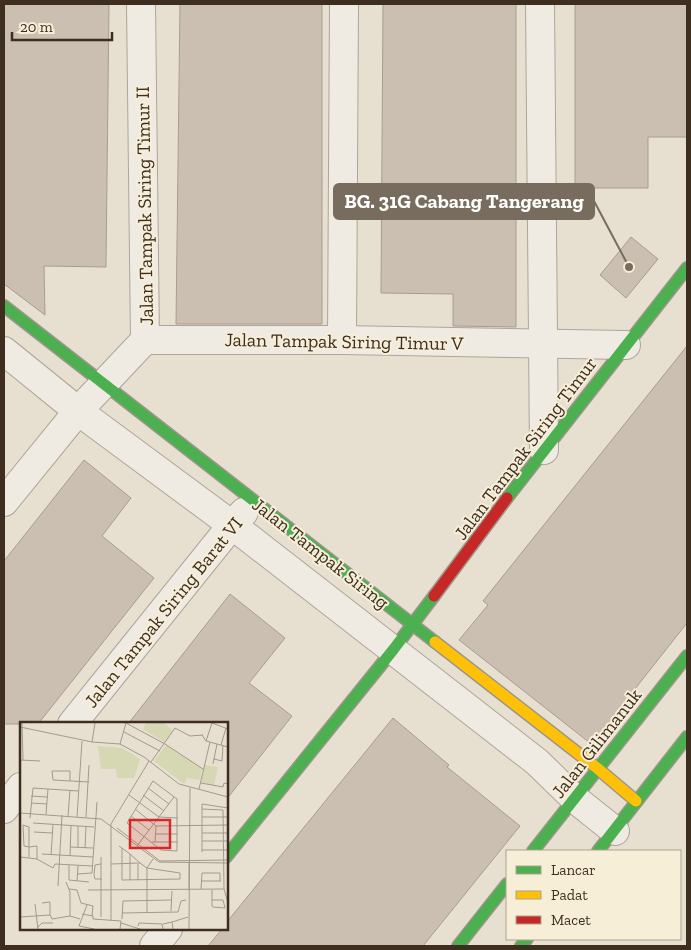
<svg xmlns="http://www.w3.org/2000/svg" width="691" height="950" font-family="'Zilla Slab',serif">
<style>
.building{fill:#cbbfb2;stroke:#a89c90}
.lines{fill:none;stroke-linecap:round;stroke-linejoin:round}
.street-casing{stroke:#ada599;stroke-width:30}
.fast-casing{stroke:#9c958a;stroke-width:14}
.slow-casing{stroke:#9c958a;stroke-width:14}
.jam-casing{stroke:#9c958a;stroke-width:14}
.street{stroke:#efebe3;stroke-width:28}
.fast{stroke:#4caf50;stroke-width:11}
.slow{stroke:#ffc107;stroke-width:11}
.jam{stroke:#c62828;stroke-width:11}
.labels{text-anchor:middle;stroke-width:4;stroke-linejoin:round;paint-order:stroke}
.street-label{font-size:19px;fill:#3d2e20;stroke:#f7eed8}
.inset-road{fill:none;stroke:#a3998a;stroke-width:1}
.view{fill:#d62828;fill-opacity:0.15;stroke:#d62828;stroke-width:2.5}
.inset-edge{fill:none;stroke:#3d2e20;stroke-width:2.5}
.leader{fill:none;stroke:#786c5e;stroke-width:2}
.callout-dot{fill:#786c5e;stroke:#f7eed8;stroke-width:2}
.callout{fill:#786c5e;stroke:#786c5e;stroke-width:2}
.callout-label{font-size:20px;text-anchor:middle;font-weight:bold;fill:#fff}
</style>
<rect width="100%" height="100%" fill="#e7e0d1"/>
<g class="building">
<path d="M4,4H109L106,267L44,266L45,315L4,284Z"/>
<path d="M180,4H322V324H176Z"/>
<path d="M383,4H516V327L453,326V294L381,293Z"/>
<path d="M575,4H687V137H648V188H575Z"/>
<path d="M631,237L658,259L626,298L600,275Z"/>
<path d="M687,346V623L631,694L635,697L595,747L459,640L488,605L483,601Z"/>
<path d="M84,460L131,498L102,536L154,578L38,724H4V561Z"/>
<path d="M230,594L285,638L249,683L292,716L226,800V724H128Z"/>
<path d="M393,718L449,765L447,767L520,826L423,946H208L222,929H226V923Z"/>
</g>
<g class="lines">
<defs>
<g id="street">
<path d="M540,4L544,450"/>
<path d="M145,340H342L626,345"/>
<path d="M342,340L344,4"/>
<path d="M4,351L78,411L232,525L537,762L575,799L615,831"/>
<path d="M4,502L78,411L145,340L141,4"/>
<path d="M72,724L232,525L244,512"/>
<path d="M4,809L21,787"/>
<path d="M154,946L168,929"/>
</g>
<g id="fast">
<path d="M4,306L435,642"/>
<path d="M507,498L687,268"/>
<path d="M533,851L687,656"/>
<path d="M598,851L687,737"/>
<path d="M226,857L393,650L434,596"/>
<path d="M458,946L507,884"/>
<path d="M521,946L527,939"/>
</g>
<path id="slow" d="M435,642L597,768L636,801"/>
<path id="jam" d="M434,596L507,498"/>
</defs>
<use href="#street" class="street-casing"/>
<use href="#fast" class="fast-casing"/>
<use href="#slow" class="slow-casing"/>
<use href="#jam" class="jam-casing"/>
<use href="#street" class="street"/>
<use href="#fast" class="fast"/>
<use href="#slow" class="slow"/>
<use href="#jam" class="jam"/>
</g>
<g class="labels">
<g class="street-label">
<text transform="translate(144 206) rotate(-91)" y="7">Jalan Tampak Siring Timur II</text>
<text transform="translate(344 341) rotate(1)" y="7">Jalan Tampak Siring Timur V</text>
<text transform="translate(525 448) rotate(-53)" y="7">Jalan Tampak Siring Timur</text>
<text transform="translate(321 553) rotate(38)" y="7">Jalan Tampak Siring</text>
<text transform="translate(163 612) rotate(-51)" y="7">Jalan Tampak Siring Barat VI</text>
<text transform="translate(596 743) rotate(-52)" y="7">Jalan Gilimanuk</text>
</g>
</g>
<g transform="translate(20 722)">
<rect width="208" height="208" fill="#e7e0d1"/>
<path d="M126,1H145L153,9L144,20L123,7ZM146,23L182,46L180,58L167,56L164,62L134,39ZM78,24L102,26L120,37L114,56H97L96,47H81ZM185,43L198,45L194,63L181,60Z" fill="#d6d7b3"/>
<path class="inset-road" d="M2,1L3,38M106,1L145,22M192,1L208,7M0,5L72,20L100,22L124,35L159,62L208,75M104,10L140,29M182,13L186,19L208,25M186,19L192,1M72,20L75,1M100,22L106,1M145,22L183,47M201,23L206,6M194,37L202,39L203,23M0,38L20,39M131,40L155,6L170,14L183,13M193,42L197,22M50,59V49H32L33,58L69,60M133,59L157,77V129L141,128L107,101ZM181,61L203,65L204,61L208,62M128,66L149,82M179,67L190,20M109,73L139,95L158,96M123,73L144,89M11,74L27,75M11,81L27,82M115,87L136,104L208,103M182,87L203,88M203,88L204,167L208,181M0,91L81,97L139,140L208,141M26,92L28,67M48,94L50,68M111,94L129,108M57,95L62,19M66,95L69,43M182,95H208M10,96L13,66L58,69M13,101L74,105M3,103L9,105V125L4,124ZM97,106L140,139L208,138M14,110L32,111M182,111H208M136,112H158M182,119H208M132,120H158M135,120L136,104M99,124L110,132L120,141L127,146L160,151V157L102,158V126M117,124L154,75M50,125L73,126M58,125V104M65,126L66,105M182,128H208M182,130V82L208,86M22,132L73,135M110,132V158M31,133L33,103M50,134L51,104M0,135L17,137V124L9,125V135M81,135V195M17,137L33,146L35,142L72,144M81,142L75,143L74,153L75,157H82M91,142L120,141M118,142V158M49,143V158L69,160M58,152L72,151L77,80M57,159L58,144M181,159H201M46,160L50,170V194M38,164L42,93M49,167L57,168L61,181L73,184L72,194M169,167V140M181,167L182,151H200V159M68,168L204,167M192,168V184L193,185L205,186L203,178H192M22,181L30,180V193M15,182L18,207M67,183L59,204L74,207M151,189L152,169M127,190V146L133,137M102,191L158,190L161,179L166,178M62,192L73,194V197L101,199L100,207M0,195L30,193L32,197L50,194L60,197M102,197L103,179L151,178M91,198V102L129,39M152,200L168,195M101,201L120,207M143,202L152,200L153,207M118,204L119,201L142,202L143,207M17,206L22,201H33M169,207L170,66"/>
<path class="view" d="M110,98H150V126H110Z"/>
<rect width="208" height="208" class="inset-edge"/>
</g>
<path class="leader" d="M629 267L594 201"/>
<circle class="callout-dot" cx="629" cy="267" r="5"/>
<rect class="callout" x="334" y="184" width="260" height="35" rx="5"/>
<g class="callout-label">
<text x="464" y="208">BG. 31G Cabang Tangerang</text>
</g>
<rect width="691" height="950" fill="none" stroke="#3d2e20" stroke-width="10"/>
<rect x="506" y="850" width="175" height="90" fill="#f7eed8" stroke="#ada18e"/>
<rect x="516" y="866" width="25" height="8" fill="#4caf50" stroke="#ada18e"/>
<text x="551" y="875" font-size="15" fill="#3d2e20">Lancar</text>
<rect x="516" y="891" width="25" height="8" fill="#ffc107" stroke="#ada18e"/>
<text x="551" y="900" font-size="15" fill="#3d2e20">Padat</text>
<rect x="516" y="916" width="25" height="8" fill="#c62828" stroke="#ada18e"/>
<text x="551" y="925" font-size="15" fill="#3d2e20">Macet</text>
<path d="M12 32v8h100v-8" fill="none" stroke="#3d2e20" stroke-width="2.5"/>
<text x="20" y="32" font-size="15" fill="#3d2e20" stroke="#f7eed8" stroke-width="4" paint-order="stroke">20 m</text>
</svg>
